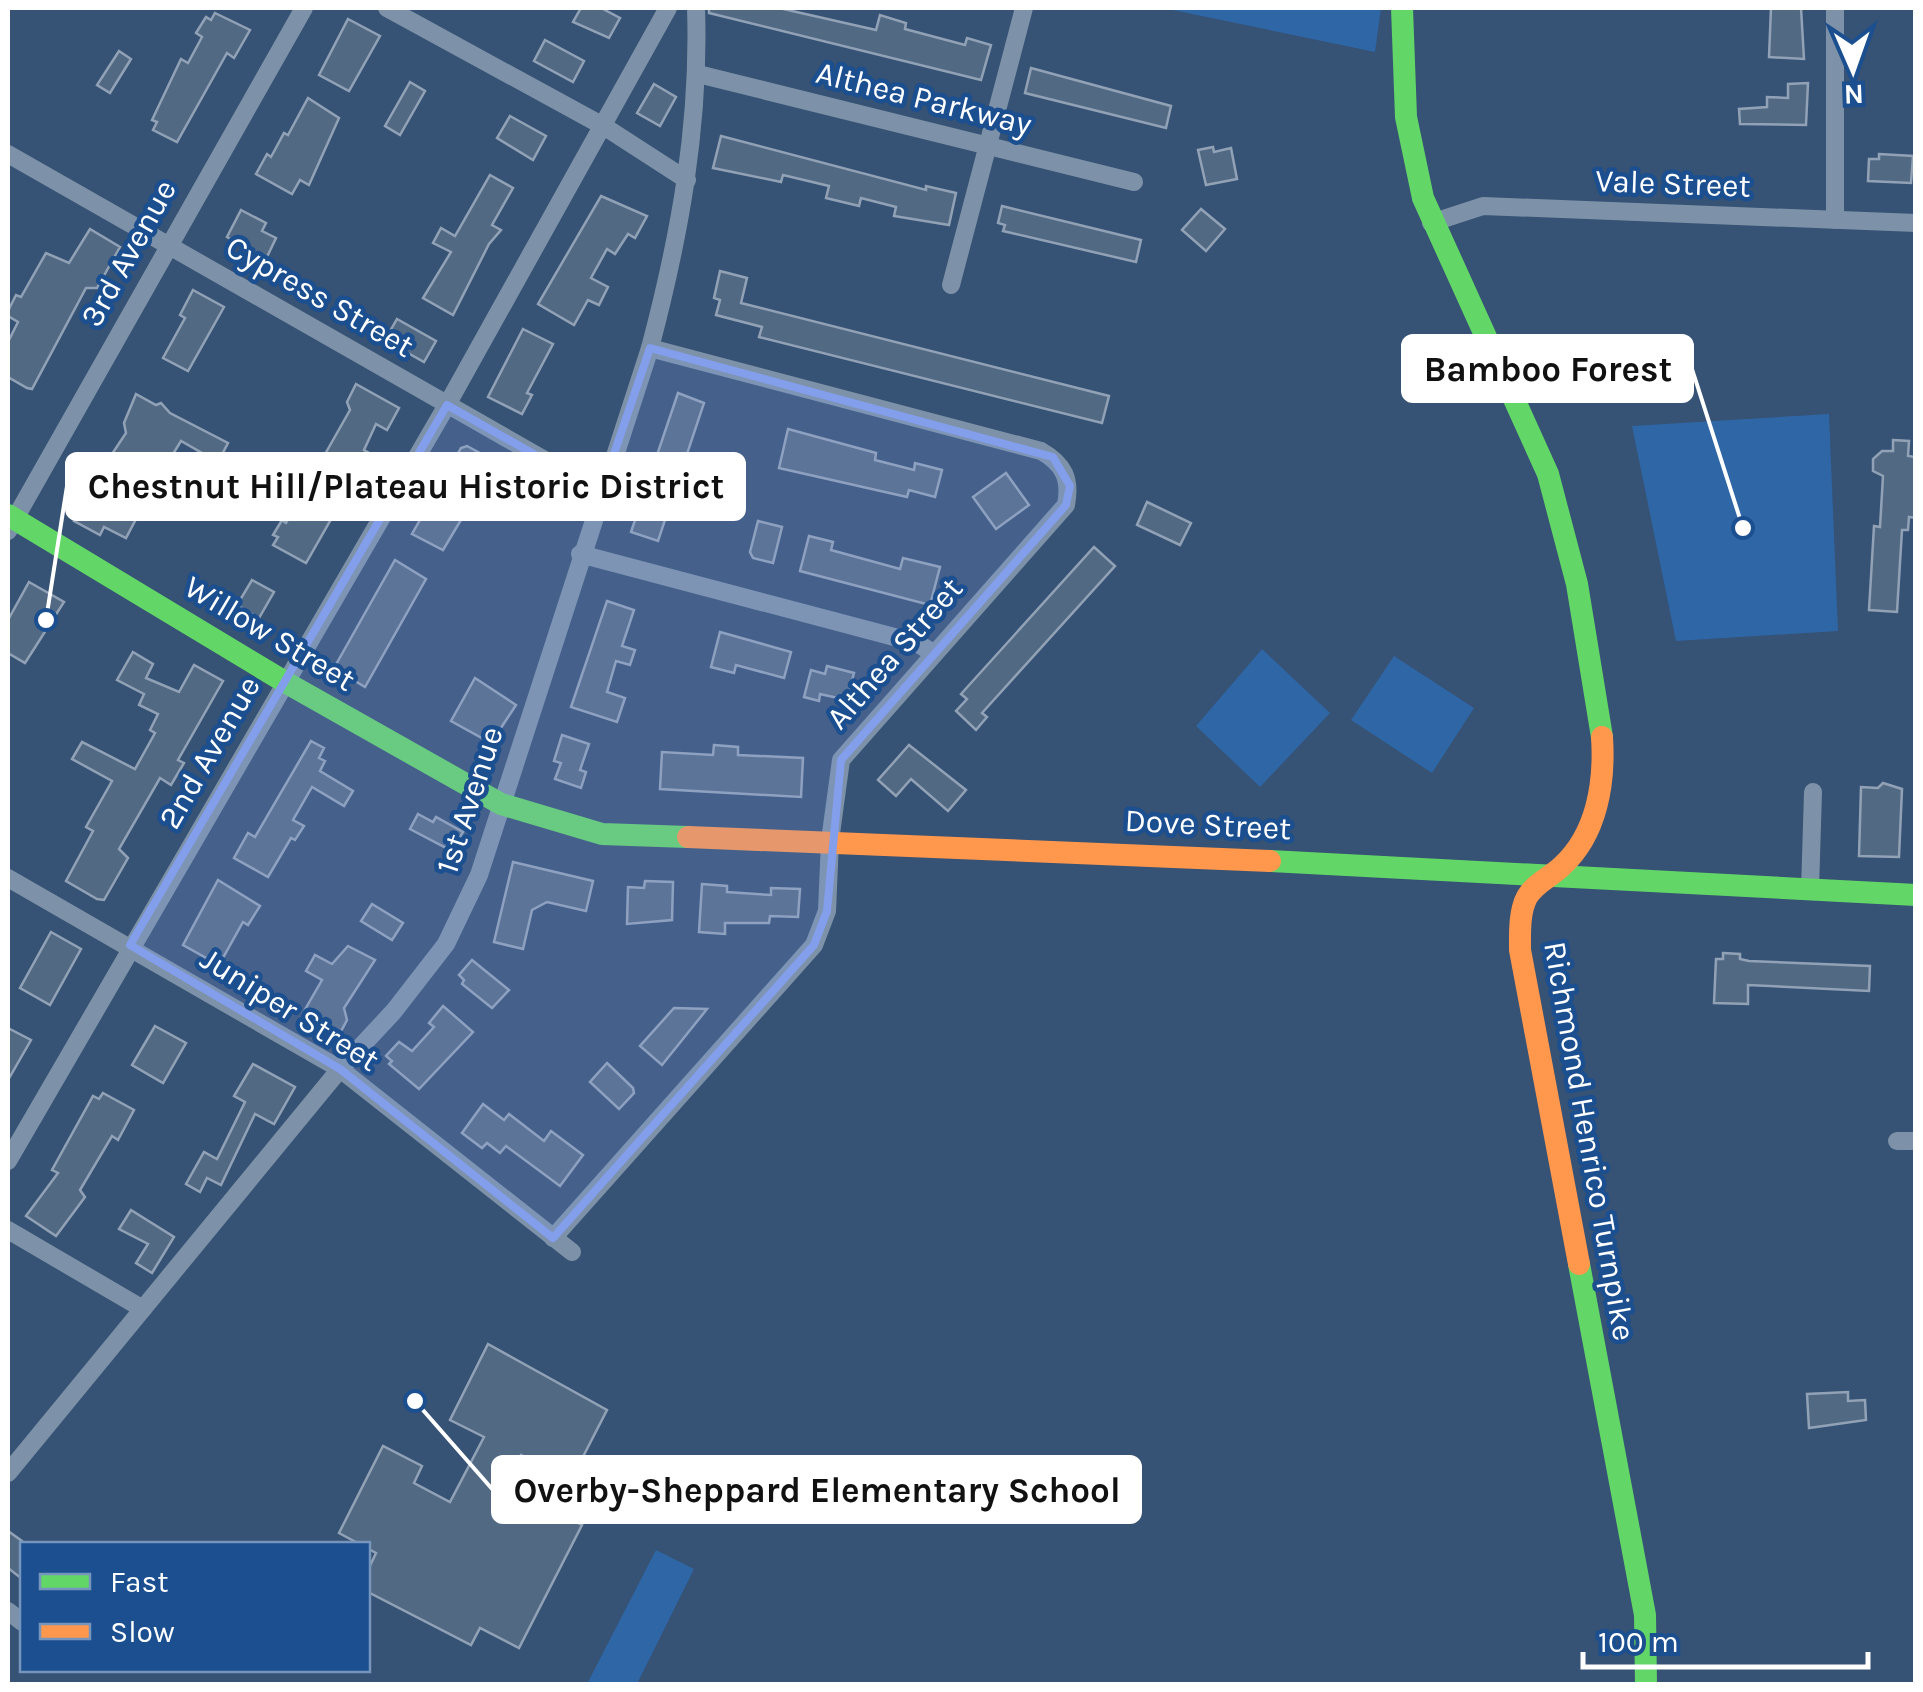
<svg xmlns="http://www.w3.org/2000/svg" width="1923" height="1692" font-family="Karla,sans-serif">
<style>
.green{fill:#2f66a5}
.building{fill:#526984;stroke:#92a2b6;stroke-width:2.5}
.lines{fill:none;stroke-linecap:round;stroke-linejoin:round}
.street{stroke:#7d92a8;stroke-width:18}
.fast{stroke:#63d668;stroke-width:22}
.slow{stroke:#ff974d;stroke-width:22}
.marked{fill:#839eea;fill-opacity:0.2;stroke:#839eea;stroke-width:8;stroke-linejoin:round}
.labels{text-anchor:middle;stroke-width:9;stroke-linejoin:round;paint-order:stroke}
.street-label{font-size:32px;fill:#fff;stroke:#1b4f8f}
.leader{fill:none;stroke:#fff;stroke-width:4}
.callout-dot{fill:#fff;stroke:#1b4f8f;stroke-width:4}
.callout{fill:#fff;stroke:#fff;stroke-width:4}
.callout-label{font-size:35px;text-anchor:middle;font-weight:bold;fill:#111}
</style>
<rect width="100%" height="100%" fill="#365274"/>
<g class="green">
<path d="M1163,8H1381L1375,52Z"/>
<path d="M1829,414L1838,631L1676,641L1632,426Z"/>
<path d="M1262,649L1330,713L1260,787L1196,726Z"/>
<path d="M1394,656L1474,708L1432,773L1351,720Z"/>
<path d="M656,1550L694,1569L637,1684H587Z"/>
</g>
<g class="building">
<path d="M581,8H601L620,18L609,38L573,22Z"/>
<path d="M709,8H779L876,30L880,15L906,23L905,29L965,45L967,38L991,45L981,80L709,13Z"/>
<path d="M1771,8H1801L1804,59L1769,57Z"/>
<path d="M215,13L250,30L234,58L227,53L177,142L153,130L157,122L152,120L181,59L188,63L202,37L196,33L206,17L211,20Z"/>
<path d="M348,19L380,36L349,91L319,75Z"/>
<path d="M545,40L584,61L573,82L534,61Z"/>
<path d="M119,51L131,59L110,93L97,85Z"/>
<path d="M1031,68L1171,106L1166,128L1025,93Z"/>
<path d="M410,82L425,91L400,135L385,126Z"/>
<path d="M1808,83L1806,125L1740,124L1739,109L1767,107V97L1788,98V84Z"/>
<path d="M654,84L676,97L660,126L637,113Z"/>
<path d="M308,98L339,118L309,185L300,180L292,194L256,174L267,154L271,157L284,133L288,135Z"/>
<path d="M510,116L546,136L533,160L497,138Z"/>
<path d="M721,136L926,190V186L956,193L949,225L894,216L896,207L861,198L859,206L826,198L829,186L783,175L781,182L713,168Z"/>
<path d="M1213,147L1214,152L1231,148L1237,179L1206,185L1198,150Z"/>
<path d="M1879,154L1913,156L1911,183L1868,181L1869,159H1879Z"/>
<path d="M490,175L513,188L492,225L501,230L489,244L453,315L423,298L451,252L433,243L441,228L455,236Z"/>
<path d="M601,196L647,216L635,238L628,234L615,254L607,249L591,278L608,287L599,305L588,300L574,325L538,304Z"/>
<path d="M1002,206L1141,240L1136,262L1003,231L1005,225L998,223Z"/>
<path d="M1201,209L1225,229L1206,251L1182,230Z"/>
<path d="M241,210L266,223L262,231L276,238L266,259L227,237Z"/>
<path d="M90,229L120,247L97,288H86L32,389L27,388L8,377V342L18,322L8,316V311L16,295L21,297L46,253L69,263Z"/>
<path d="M720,271L747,278L741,303L1109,396L1102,423L759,337L762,327L716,315L720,300L714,298Z"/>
<path d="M193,290L224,307L188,371L163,358L185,318L180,315Z"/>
<path d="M397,319L436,341L424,362L385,340Z"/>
<path d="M523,329L553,344L527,393L532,395L522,414L488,397Z"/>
<path d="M356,384L399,408L387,430L376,424L364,450L369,453L306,563L273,545L278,537L273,535L282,520L286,523L350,410L347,402Z"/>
<path d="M678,393L704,403L658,541L631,532Z"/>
<path d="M136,394L156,405L161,403L170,413L228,443L218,462L181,441L154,485L106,463L126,433L124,423Z"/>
<path d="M788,429L876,453L875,460L914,470L915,463L942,470L935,497L909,490L907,497L779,468Z"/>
<path d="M1893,440L1909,441L1908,456L1916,457V518L1909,517L1908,530H1902L1897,612L1869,610L1874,526L1880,527L1883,476L1873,471V459L1882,451H1893Z"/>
<path d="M467,446L489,458L485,464L492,468L443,550L412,534L461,448Z"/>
<path d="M1006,473L1029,505L996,529L973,497Z"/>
<path d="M89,494L136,519L126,538L104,527L100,535L74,521Z"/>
<path d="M1147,502L1191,523L1180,545L1137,525Z"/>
<path d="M758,521L782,527L773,563L753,558L750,552Z"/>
<path d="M809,536L833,542L831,550L900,569L903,558L940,567L930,605L800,571Z"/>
<path d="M1094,547L1115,566L982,713L987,717L976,730L956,711L967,699L961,694Z"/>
<path d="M395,560L426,579L365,687L334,668Z"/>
<path d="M252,580L274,592L259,618L237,605Z"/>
<path d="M29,582L64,602L25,663L8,653V620Z"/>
<path d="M607,601L634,610L622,646L635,650L630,665L616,661L607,692L625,698L617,722L571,707Z"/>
<path d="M720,632L791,652L784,678L736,665L734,673L711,667Z"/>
<path d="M133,652L153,664L146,678L179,692L194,665L223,681L178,760L184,763L171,785L160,778L119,849L128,858L104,900L97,899L66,881L93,831L86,827L112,781L72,759L82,742L135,769L155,733L150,730L158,714L139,705L144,694L117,680Z"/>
<path d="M827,666L854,673L847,700L820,694L819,701L804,697L811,670L825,674Z"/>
<path d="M475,678L516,705L491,743L451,721Z"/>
<path d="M562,735L589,744L580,770L586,772L581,788L555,779L561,763L554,761Z"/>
<path d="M311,741L324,748L319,758L325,761L320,771L353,791L344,806L312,787L293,820L304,826L295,840L291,838L268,877L234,858L248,833L255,837Z"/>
<path d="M714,745L738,747V755L803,758L801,797L660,789L662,752L713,755Z"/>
<path d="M909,745L966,790L948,811L911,779L896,796L878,780Z"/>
<path d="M1883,783L1902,789L1899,857L1859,856L1861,787L1878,788Z"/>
<path d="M418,814L433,822L436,817L463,832L452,851L410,829Z"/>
<path d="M513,862L593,881L586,911L547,902L532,910L523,949L494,942Z"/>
<path d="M218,880L260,906L248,925L243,922L219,965L183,945Z"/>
<path d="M645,881L673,882L672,920L627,924L628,887L644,888Z"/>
<path d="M702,884L727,886V892L771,895V888L800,889L798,917L770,916L769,923H725V934L699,932Z"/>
<path d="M372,904L403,923L392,940L361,921Z"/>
<path d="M51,932L81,949L50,1005L20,988Z"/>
<path d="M348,946L375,960L344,1008L347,1020L340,1033L303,1013L322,980L306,971L315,955L332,964Z"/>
<path d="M1723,953L1740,954V959L1749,961L1870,966L1869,991L1748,985V1004L1714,1003L1716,959H1723Z"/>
<path d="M472,960L509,990L492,1008L462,984L464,980L459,975Z"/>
<path d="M443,1006L473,1032L419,1089L389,1064L392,1061L386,1056L399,1042L412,1051L434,1027L429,1023Z"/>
<path d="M674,1008L707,1009L662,1065L640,1046Z"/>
<path d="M155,1026L186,1043L163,1083L132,1065Z"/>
<path d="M8,1028L31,1040L8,1080Z"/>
<path d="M607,1063L633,1088L634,1093L619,1109L590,1082Z"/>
<path d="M253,1064L295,1087L274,1124L255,1114L221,1185L207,1178L200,1192L186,1184L204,1152L217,1159L245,1102L234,1096Z"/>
<path d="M103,1093L134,1110L118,1140L112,1136L80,1190L85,1197L56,1236L26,1216L58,1173L52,1170L93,1096L99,1099Z"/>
<path d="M483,1104L504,1120L509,1114L544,1141L551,1131L583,1155L560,1186L506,1146L500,1153L487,1143L482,1148L462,1133Z"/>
<path d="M131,1210L174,1237L152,1273L136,1263L148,1244L119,1229Z"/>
<path d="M488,1344L607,1410L571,1480L521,1455L505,1486L582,1525L519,1648L480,1628L471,1645L368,1592V1570L376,1553L339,1533L383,1446L422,1466L414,1483L450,1502L484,1437L450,1420Z"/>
<path d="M1848,1392V1401L1865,1400L1866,1420L1809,1428L1807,1394Z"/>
<path d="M8,1531L22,1541V1579L8,1568Z"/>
</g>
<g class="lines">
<g class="street">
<path d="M387,8L605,127L687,180"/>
<path d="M1835,8V220"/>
<path d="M698,74L1134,182"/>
<path d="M8,154L601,492"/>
<path d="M1431,223L1483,206L1916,223"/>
<path d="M951,285L1024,8"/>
<path d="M8,531L304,8"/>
<path d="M580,554L917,643L933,653"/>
<path d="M8,878L340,1069L572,1252"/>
<path d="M1810,890L1813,792"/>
<path d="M1897,1141H1916"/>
<path d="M8,1161L447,405L668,8"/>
<path d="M8,1230L143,1309"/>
<path d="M553,1238L814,945L827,911L830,841L841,760L1066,505C1071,479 1064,464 1041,451L650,348"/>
<path d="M8,1473L340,1069L394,1011L446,944L479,875L650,348C680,235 700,124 696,8"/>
<path d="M8,1611L22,1622"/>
</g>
<g class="fast">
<path d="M1402,8L1406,117L1423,198L1548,474L1577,584L1602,737"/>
<path d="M8,515L285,682L501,804L602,834L688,837"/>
<path d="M1270,861L1916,895"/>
<path d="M1579,1264L1645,1615L1646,1684"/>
</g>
<g class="slow">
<path d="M688,837L1270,861"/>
<path d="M1579,1264L1520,950C1520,933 1519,912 1527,897C1535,883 1551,877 1562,866C1597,834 1605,783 1602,737"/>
</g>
</g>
<path class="marked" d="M650,348L1053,457L1070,486L1066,505L841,760L827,911L814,945L553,1238L340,1069L130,945L447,405L601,492Z"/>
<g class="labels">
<g class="street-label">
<text transform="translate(924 98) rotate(14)" y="11">Althea Parkway</text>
<text transform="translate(1673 183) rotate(2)" y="11">Vale Street</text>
<text transform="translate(128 253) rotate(-61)" y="11">3rd Avenue</text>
<text transform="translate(320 296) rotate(30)" y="11">Cypress Street</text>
<text transform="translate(270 633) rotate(31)" y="11">Willow Street</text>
<text transform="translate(894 653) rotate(-49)" y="11">Althea Street</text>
<text transform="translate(209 752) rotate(-60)" y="11">2nd Avenue</text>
<text transform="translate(469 800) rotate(-72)" y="11">1st Avenue</text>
<text transform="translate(1208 824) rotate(3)" y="11">Dove Street</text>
<text transform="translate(290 1009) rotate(32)" y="11">Juniper Street</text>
<text transform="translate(1590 1141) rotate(80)" y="11">Richmond Henrico Turnpike</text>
</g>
</g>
<path class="leader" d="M1743 528L1692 369M46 620L67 486M415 1401L493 1490"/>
<g class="callout-dot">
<circle cx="1743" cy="528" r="10"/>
<circle cx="46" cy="620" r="10"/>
<circle cx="415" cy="1401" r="10"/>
</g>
<g class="callout">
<rect x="1403" y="336" width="289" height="65" rx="10"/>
<rect x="67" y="454" width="677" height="65" rx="10"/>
<rect x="493" y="1457" width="647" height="65" rx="10"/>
</g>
<g class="callout-label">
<text x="1548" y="381">Bamboo Forest</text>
<text x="406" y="498">Chestnut Hill/Plateau Historic District</text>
<text x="817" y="1502">Overby-Sheppard Elementary School</text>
</g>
<rect width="1923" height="1692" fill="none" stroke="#ffffff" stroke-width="20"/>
<rect x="20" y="1542" width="350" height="130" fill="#1b4f8f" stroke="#7695bc" stroke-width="2.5"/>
<rect x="40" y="1574" width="50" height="15" fill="#63d668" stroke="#7695bc" stroke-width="2.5"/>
<text x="110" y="1592" font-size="30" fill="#ffffff">Fast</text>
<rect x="40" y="1624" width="50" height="15" fill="#ff974d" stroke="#7695bc" stroke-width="2.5"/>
<text x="110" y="1642" font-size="30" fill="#ffffff">Slow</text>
<g transform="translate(1853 70) rotate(178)" stroke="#1b4f8f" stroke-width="8" paint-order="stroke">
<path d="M0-8L18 38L0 25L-18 38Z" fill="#ffffff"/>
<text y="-15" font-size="28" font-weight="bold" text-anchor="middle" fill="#ffffff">N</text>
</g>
<path d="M1583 1652v15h285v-15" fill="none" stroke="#ffffff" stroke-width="5"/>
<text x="1598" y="1652" font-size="30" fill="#ffffff" stroke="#1b4f8f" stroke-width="8" paint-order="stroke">100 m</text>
</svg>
